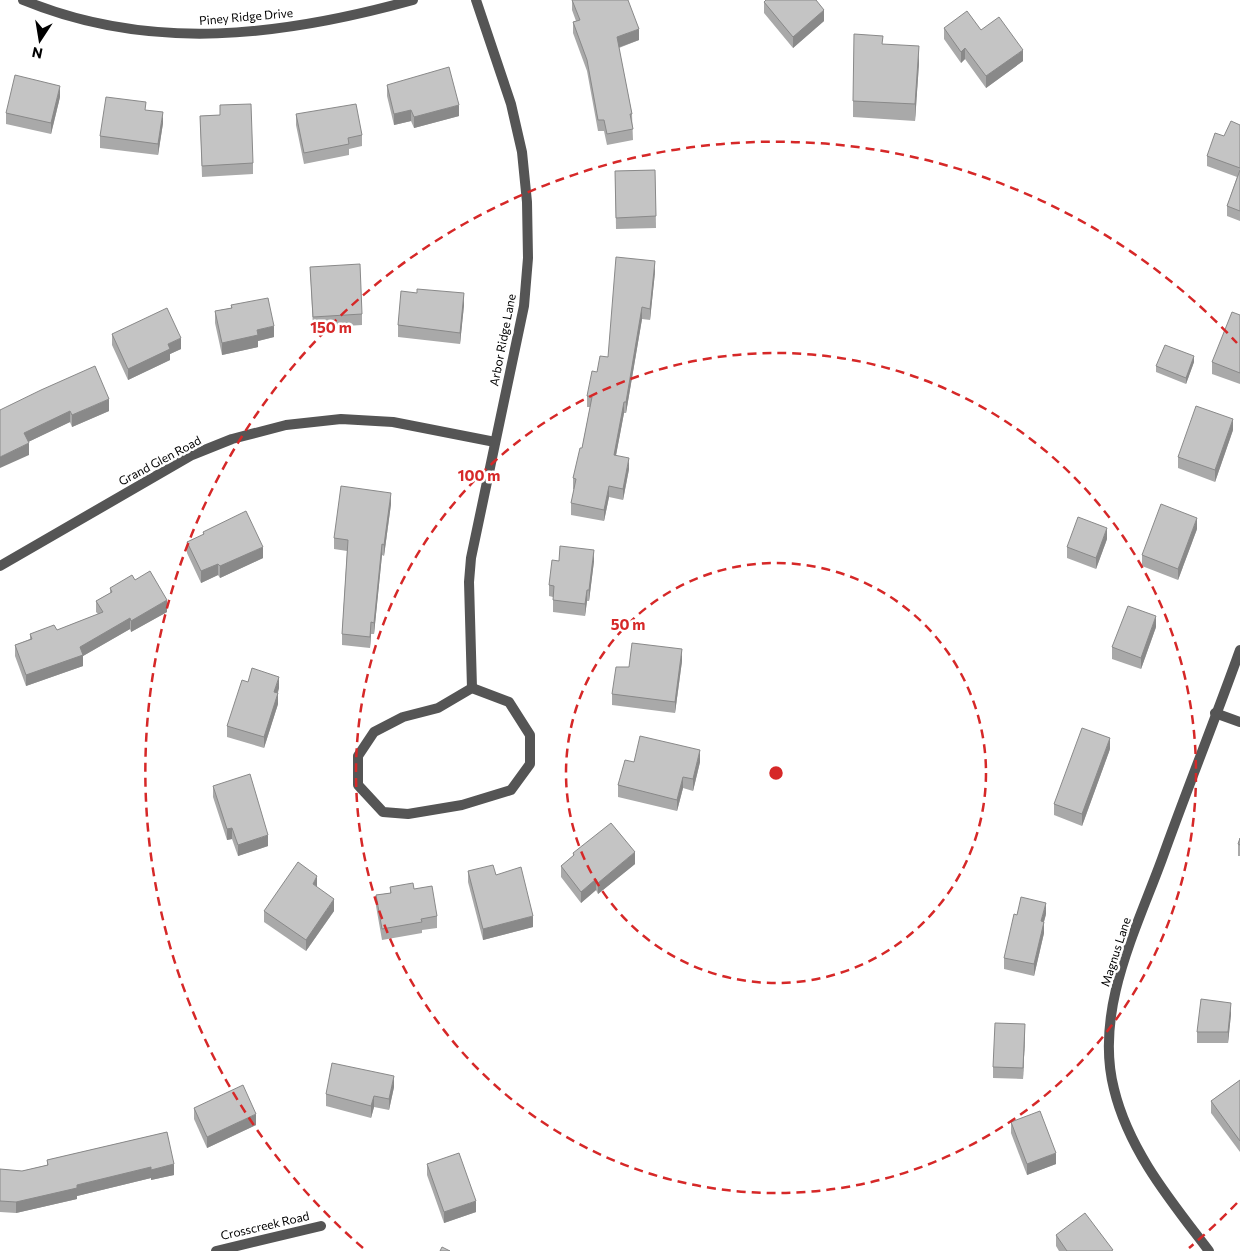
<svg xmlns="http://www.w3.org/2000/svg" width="1240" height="1251" font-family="Commissioner,sans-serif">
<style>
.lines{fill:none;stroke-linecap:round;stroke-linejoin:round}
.street{stroke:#555;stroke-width:10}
.wall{fill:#a9a9a9}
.shaded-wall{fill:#898989}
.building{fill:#c4c4c4;stroke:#898989}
.ring{fill:none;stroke:#d62828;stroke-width:2.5;stroke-dasharray:9 6}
.labels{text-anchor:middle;stroke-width:5;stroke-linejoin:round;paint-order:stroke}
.street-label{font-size:12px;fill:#000;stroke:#fff}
.centre{fill:#d62828;stroke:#fff;stroke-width:2.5}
.ring-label{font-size:15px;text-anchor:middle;font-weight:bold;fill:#d62828;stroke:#fff;stroke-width:5;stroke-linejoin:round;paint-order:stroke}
</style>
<rect width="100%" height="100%" fill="#fff"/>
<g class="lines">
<g class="street">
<path d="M23,0C151,53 283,36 413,0"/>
<path d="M0,566L192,455L232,439L286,425L341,419L393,422L495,442"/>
<path d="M472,688L469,582L471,558L524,306L528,258L527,202L522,152L511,104L476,0"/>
<path d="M472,688L509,702L530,735V764L511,790L462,805L408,814L383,812L358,785V756L374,732L403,717L438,708Z"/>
<path d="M1215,713L1240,722"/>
<path d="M216,1251L321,1226"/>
<path d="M1209,1251C1171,1201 1129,1151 1114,1089C1094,1011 1136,930 1162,859C1187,789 1215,720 1240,650"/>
</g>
</g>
<g class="wall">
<path d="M572,0L639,40L619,48L632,114L633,140L607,145L604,131H598L587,71L573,33V22L576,21L572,10Z"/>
<path d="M765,0H816L824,21L793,48L764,13V2L765,1Z"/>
<path d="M944,28L981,30L1023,61L986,88L965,59L961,63L944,39Z"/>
<path d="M883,44L919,63L915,121L853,117V101Z"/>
<path d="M387,85L459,116L414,128L411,121L394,125L387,96Z"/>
<path d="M60,97L51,134L6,124V113Z"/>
<path d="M220,105L253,163V174L202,177L200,116L220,115Z"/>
<path d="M296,114L362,135V146L349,149V155L304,164L296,125Z"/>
<path d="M163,123L158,155L100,148V136Z"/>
<path d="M1240,125V221L1227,216V206L1237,177L1207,166V156Z"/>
<path d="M655,170L656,228L616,229L615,171Z"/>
<path d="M310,267L362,314V325L313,328Z"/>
<path d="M655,272L650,320L642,319L626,413H624L616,455L629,469L623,500L609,497L604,521L571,515V503L574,489H573V478L582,448L590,407H587V396L597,372L608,357Z"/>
<path d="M417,293L464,305L460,344L398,337V325Z"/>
<path d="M231,305L274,337L258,341V347L222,355L215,323V311L231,308Z"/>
<path d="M1240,315V384L1212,374V362Z"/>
<path d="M112,334L181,349L170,354V360L128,380L112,345Z"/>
<path d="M1194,362L1186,384L1156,372V366Z"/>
<path d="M0,410L109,411L72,427L70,422L28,442L29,455Z"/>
<path d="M1233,430L1215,482L1178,468V457Z"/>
<path d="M391,504L384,556L382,555L374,634H371L370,648L342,645V634L347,551L334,549V538Z"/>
<path d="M1197,529L1178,580L1142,566V555Z"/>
<path d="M203,532L263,558L220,578L218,575L201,583L187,553V542L203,535Z"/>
<path d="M1107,539L1096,569L1067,558V547Z"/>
<path d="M559,561H594L589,601H587L585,616L553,612V597L549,596V585Z"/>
<path d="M135,580L167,612L131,632L130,629L83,656V666L26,686L15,656V645L30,639V634L57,630L98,614L96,612V601L110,593V588Z"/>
<path d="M1156,627L1141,669L1112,659V647Z"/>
<path d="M682,661L675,713L612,705V694L629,667Z"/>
<path d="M248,682L279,688L278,693V704L264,748L227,737V726Z"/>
<path d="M1110,749L1082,826L1054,815V804Z"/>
<path d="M634,762H700L693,791L683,788L677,811L618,797V785Z"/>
<path d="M213,786L268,846L238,856L232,839L227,840L213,797Z"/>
<path d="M1240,838V856H1238V844Z"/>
<path d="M573,853L635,864L598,894L596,890L581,903L561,877V866L573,856Z"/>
<path d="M468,871L496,875L533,927L483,940L468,882Z"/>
<path d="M390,887L414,889L437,916V928L422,930V933L382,940L376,906V895L390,893Z"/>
<path d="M264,911H334L306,951L264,922Z"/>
<path d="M1046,914L1044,922V933L1034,976L1004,969V958Z"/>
<path d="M1231,1014L1228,1043H1197V1032Z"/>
<path d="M1025,1036L1023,1079L993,1078V1067Z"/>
<path d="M1240,1080V1152L1211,1113V1101Z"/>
<path d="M394,1087L389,1110L374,1107L371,1118L326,1106V1094Z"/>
<path d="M194,1108L256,1125L207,1148L194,1119Z"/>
<path d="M1011,1122L1056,1164L1027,1175L1011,1133Z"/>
<path d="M167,1132L174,1175L151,1180V1178L77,1196V1199L16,1213L0,1212V1169L22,1171L47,1165V1160Z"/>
<path d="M427,1164L476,1212L444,1223L427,1175Z"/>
<path d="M1056,1235L1113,1251H1059L1056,1246Z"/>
</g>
<g class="shaded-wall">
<path d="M824,10V21L793,48V37Z"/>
<path d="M639,29V40L617,48V37Z"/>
<path d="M919,46V63L915,121V104Z"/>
<path d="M965,48V59L961,63V52Z"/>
<path d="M1023,50V61L986,88V76Z"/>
<path d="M60,86V97L51,134V123Z"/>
<path d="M459,105V116L414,128V117Z"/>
<path d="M411,110V121L394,125V114Z"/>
<path d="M163,112V123L158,155V144Z"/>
<path d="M655,261V272L650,320V309Z"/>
<path d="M464,293V305L460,344V333Z"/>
<path d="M642,307V319L626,413V402Z"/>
<path d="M274,326V337L258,341V347L222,355V343L257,330Z"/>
<path d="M181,338V349L170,354V360L128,380V369L168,344Z"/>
<path d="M1194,356V362L1186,384V378Z"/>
<path d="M109,399V411L72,427V415Z"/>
<path d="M624,402V413L614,466V455Z"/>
<path d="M70,411V422L24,444V433Z"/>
<path d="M1233,419V430L1215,482V470Z"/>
<path d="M29,443V455L0,468V457Z"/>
<path d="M629,458V469L623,500V489Z"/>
<path d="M609,486V497L604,521V510Z"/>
<path d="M391,493V504L384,556V545Z"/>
<path d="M1197,518V529L1178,580V569Z"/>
<path d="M1107,528V539L1096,569V558Z"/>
<path d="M382,544V555L374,634V623Z"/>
<path d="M263,547V558L220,578V566Z"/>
<path d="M594,550V561L589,601V590Z"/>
<path d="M218,564V575L201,583V571Z"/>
<path d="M587,590V601L585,616V604Z"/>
<path d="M167,600V612L131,632V621Z"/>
<path d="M1156,616V627L1141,669V658Z"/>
<path d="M130,618V629L83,656V666L26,686V675L80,647Z"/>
<path d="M371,622V634L370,648V637Z"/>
<path d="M682,649V661L675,713V702Z"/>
<path d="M279,677V688L274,703V692Z"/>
<path d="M278,693V704L264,748V737Z"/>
<path d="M1110,738V749L1082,826V814Z"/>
<path d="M700,750V762L693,791V779Z"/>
<path d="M683,777V788L677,811V800Z"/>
<path d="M232,828V839L227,840V829Z"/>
<path d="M268,835V846L238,856V845Z"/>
<path d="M635,852V864L598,894V883Z"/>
<path d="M317,876V887L313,884Z"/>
<path d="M596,879V890L581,903V892Z"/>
<path d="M334,899V911L306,951V940Z"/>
<path d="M1046,903V914L1041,932V921Z"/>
<path d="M533,916V927L483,940V929Z"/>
<path d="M1044,922V933L1034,976V964Z"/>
<path d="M1231,1003V1014L1228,1043V1032Z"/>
<path d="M1025,1024V1036L1023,1079V1068Z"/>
<path d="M394,1076V1087L389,1110V1099Z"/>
<path d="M374,1096V1107L371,1118V1106Z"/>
<path d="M256,1114V1125L207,1148V1137Z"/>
<path d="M1056,1153V1164L1027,1175V1164Z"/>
<path d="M174,1164V1175L151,1180V1170Z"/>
<path d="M151,1167V1178L77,1196V1199L16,1213V1202L77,1185Z"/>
<path d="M476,1201V1212L444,1223V1212Z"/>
</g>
<g class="building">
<path d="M572,0H628L639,29L617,37L632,114H630L633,129L607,134L604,120H598L587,60L573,22L580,20Z"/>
<path d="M766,0H816L824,10L793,37L764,2Z"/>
<path d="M967,11L981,30L999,17L1023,50L986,76L965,48L961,52L944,28Z"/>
<path d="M854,34L883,36L882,44L919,46L915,104L853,101Z"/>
<path d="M449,67L459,105L414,117L411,110L394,114L387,85Z"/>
<path d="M15,75L60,86L51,123L6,113Z"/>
<path d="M106,97L146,102L145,110L163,112L158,144L100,136Z"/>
<path d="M251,104L253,163L202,166L200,116L220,115V105Z"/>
<path d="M356,104L362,135L348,138L349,144L304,153L296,114Z"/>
<path d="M1231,121L1240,125V168L1207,156L1215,133L1224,136Z"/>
<path d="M655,170L656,216L616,218L615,171Z"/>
<path d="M1240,170V211L1227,206Z"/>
<path d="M616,257L655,261L650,309L642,307L626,402H624L614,455L629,458L623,489L609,486L604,510L571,503L576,479L573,478L580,448H582L592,397L587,396L592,371L597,372L600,356L608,357Z"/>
<path d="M360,264L362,314L313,317L310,267Z"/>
<path d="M417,289L464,293L460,333L398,325L401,291L417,293Z"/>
<path d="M268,298L274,326L257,330L258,335L222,343L215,311L232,308L231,305Z"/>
<path d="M167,308L181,338L168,344L170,349L128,369L112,334Z"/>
<path d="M1232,312L1240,315V373L1212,362Z"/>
<path d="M1165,345L1194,356L1186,378L1156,366Z"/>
<path d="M95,366L109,399L72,415L70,411L24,433L29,443L0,457V410L41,390Z"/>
<path d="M1196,406L1233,419L1215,470L1178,457Z"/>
<path d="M341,486L391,493L384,545L382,544L374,623L371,622L370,637L342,634L348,540L334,538Z"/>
<path d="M1161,504L1197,518L1178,569L1142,555Z"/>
<path d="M246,511L263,547L220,566L218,564L201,571L187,542L204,534L203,532Z"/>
<path d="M1078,517L1107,528L1096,558L1067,547Z"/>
<path d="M560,546L594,550L589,590H587L585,604L553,600L554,586L549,585L552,560L559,561Z"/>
<path d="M150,571L167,600L131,621L130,618L80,647L83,655L26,675L15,645L32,639L30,634L54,625L57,630L103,612L96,601L112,592L110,588L132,575L135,580Z"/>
<path d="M1128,606L1156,616L1141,658L1112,647Z"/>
<path d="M632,643L682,649L675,702L612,694L616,667H629Z"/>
<path d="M252,668L279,677L274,692L278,693L264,737L227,726L242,680L248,682Z"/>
<path d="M1082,728L1110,738L1082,814L1054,804Z"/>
<path d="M640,736L700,750L693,779L683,777L677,800L618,785L625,760L634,762Z"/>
<path d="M250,774L268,835L238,845L232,828L227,829L213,786Z"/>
<path d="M611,823L635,852L598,883L596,879L581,892L561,866L574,855L573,853Z"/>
<path d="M1240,838V845L1238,844Z"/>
<path d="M298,862L317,876L313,884L334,899L306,940L264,911Z"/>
<path d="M493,865L496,875L521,867L533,916L483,929L468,871Z"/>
<path d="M413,883L414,889L432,886L437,916L421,919L422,922L382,929L376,895L391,893L390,887Z"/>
<path d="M1021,897L1046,903L1041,921L1044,922L1034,964L1004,958L1014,914L1017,915Z"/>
<path d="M1201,999L1231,1003L1228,1032H1197Z"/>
<path d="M995,1023L1025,1024L1023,1068L993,1067Z"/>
<path d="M332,1063L394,1076L389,1099L374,1096L371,1106L326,1094Z"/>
<path d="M1240,1080V1141L1211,1101Z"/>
<path d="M243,1085L256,1114L207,1137L194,1108Z"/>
<path d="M1040,1111L1056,1153L1027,1164L1011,1122Z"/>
<path d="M167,1132L174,1164L151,1170V1167L77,1185V1188L16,1202L0,1201V1169L22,1171L48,1165L47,1160Z"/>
<path d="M459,1153L476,1201L444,1212L427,1164Z"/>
<path d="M1085,1213L1113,1250L1111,1251H1067L1056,1235Z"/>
<path d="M442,1247L450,1251H440Z"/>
</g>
<g class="ring">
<circle cx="776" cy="773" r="210"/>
<circle cx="776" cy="773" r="420"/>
<path d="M1237 1203A630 630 0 0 1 1189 1248M363 1248A630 630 0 1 1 1237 343"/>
</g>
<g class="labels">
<g class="street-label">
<text transform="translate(246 17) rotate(-5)" y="4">Piney Ridge Drive</text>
<text transform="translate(503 340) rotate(-79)" y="4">Arbor Ridge Lane</text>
<text transform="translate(160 461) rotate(-28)" y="4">Grand Glen Road</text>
<text transform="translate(1116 952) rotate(-72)" y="4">Magnus Lane</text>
<text transform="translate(265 1226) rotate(-13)" y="4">Crosscreek Road</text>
</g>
</g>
<circle cx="776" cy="773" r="8" class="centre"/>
<g class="ring-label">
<text x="331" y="333">150 m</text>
<text x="479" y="481">100 m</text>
<text x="628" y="630">50 m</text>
</g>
<g transform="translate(40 40) rotate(192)" stroke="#ffffff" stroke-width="4" paint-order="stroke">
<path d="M0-4L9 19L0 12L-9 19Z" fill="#000000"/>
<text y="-8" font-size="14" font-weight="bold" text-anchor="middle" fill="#000000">N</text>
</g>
</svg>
